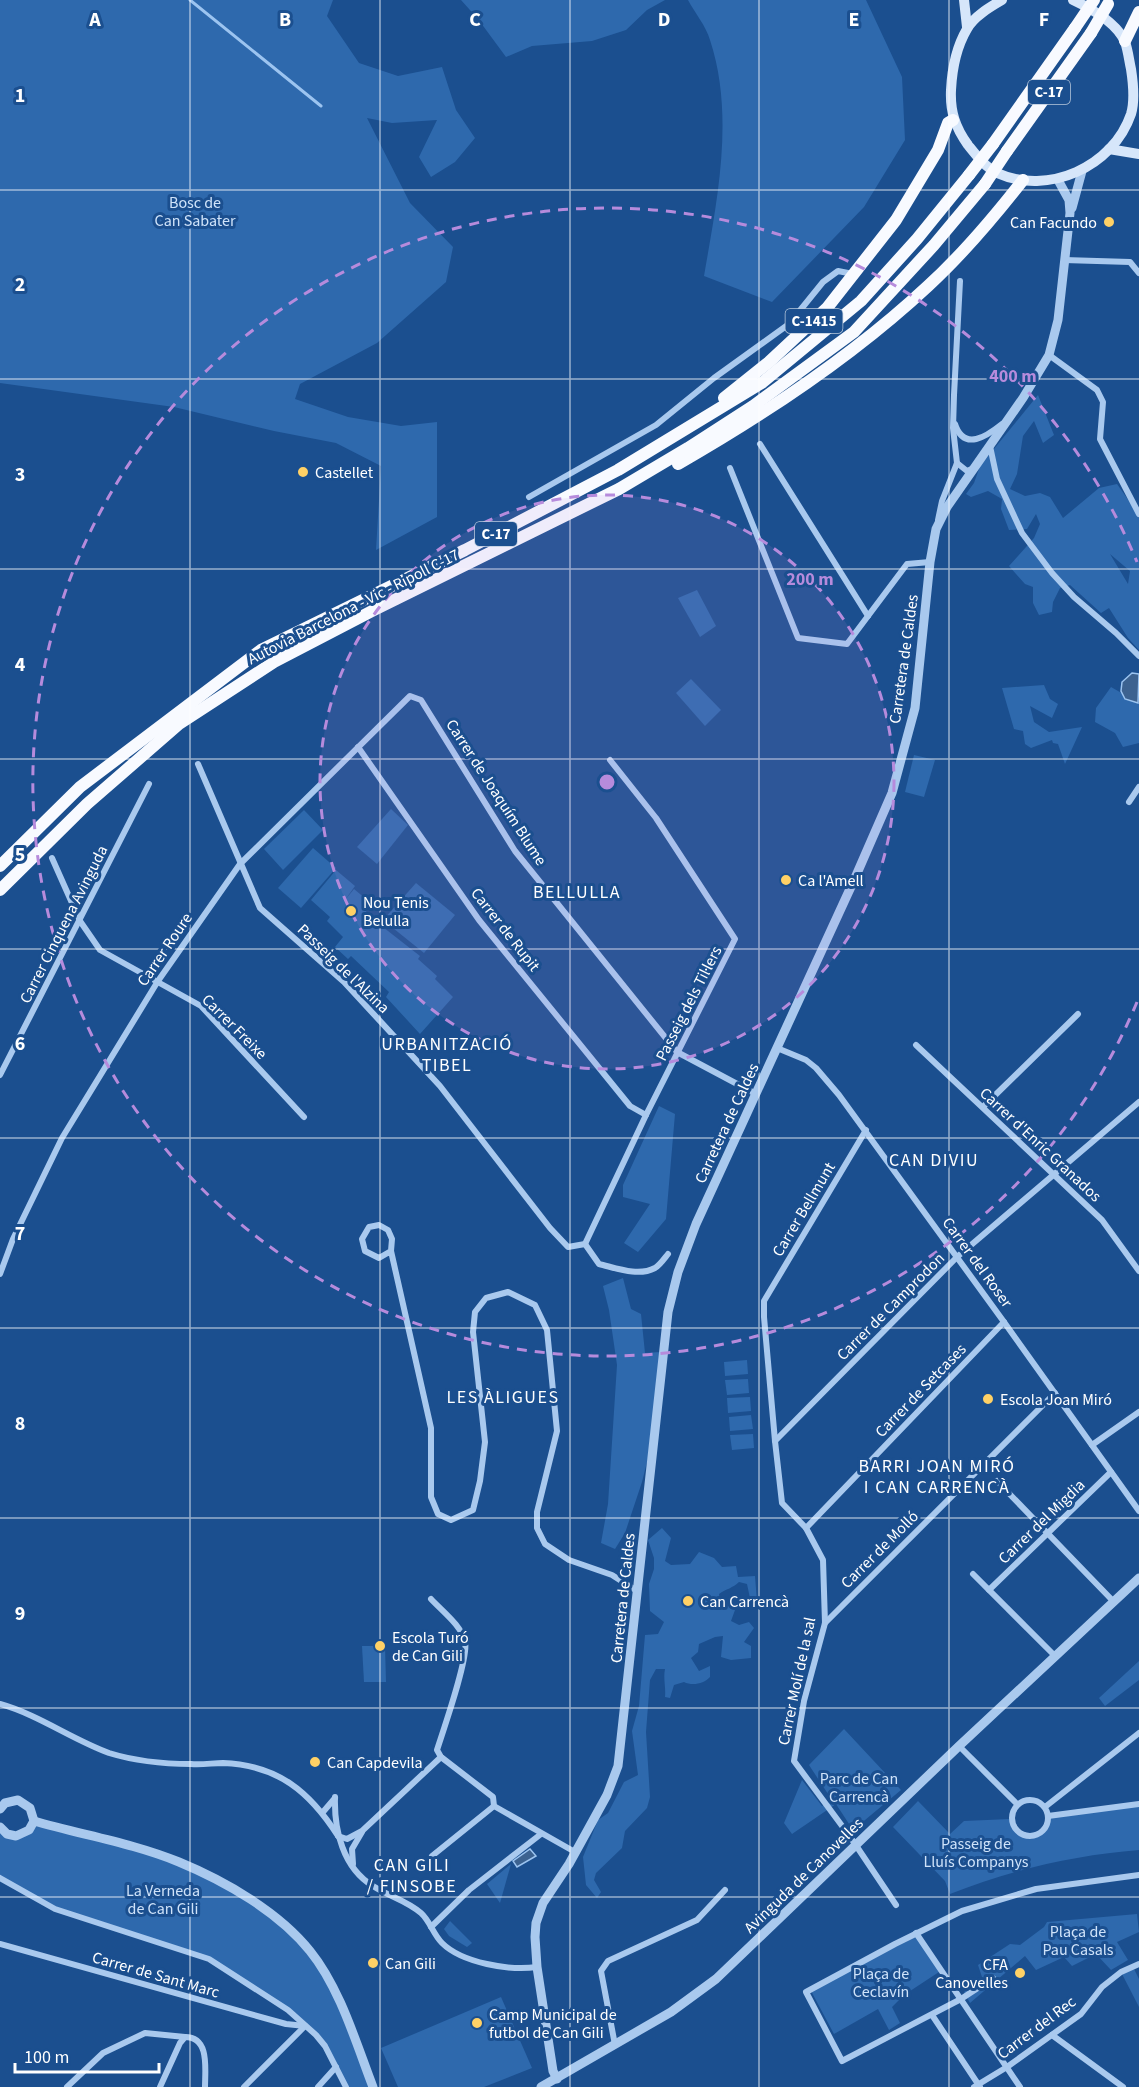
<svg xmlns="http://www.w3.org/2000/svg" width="1139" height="2087" font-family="'Source Sans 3',sans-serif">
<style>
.green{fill:#2e69ad;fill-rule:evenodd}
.water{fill:#3c6290;stroke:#9cc4f0;stroke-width:1.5}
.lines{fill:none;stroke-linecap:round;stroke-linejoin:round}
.stream{stroke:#9cc4f0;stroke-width:3}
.minor{stroke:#a9c9ee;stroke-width:6}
.tertiary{stroke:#a9c9ee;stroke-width:9}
.secondary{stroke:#d6e6fa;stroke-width:10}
.trunk{stroke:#f8faff;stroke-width:12}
.trunk-bridge{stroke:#f8faff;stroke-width:12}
.grid{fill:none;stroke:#fff;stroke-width:1.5;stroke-opacity:0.55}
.ring{fill:none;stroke:#b68bdc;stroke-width:3;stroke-dasharray:10 8}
.poi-dot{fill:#ffd166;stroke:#1b4f8f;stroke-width:2}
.labels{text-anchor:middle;stroke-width:6;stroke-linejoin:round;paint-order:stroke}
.shield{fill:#1b4f8f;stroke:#bbcadd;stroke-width:1.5}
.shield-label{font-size:15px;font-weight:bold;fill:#fff}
.park-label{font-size:16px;fill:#cfe3fa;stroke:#1b4f8f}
.poi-label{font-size:16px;fill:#fff;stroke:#1b4f8f;text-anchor:start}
.street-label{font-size:16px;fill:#fff;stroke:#1b4f8f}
.neighbourhood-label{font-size:18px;letter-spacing:1.5px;fill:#fff;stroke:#1b4f8f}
.grid-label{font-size:20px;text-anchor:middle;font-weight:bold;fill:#fff;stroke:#1b4f8f;stroke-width:6;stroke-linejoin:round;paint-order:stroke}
.centre{fill:#b68bdc;stroke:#1b4f8f;stroke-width:3}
.ring-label{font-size:18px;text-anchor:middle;font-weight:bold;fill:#b68bdc;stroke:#1b4f8f;stroke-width:6;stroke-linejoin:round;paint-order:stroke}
</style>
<rect width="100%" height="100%" fill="#1b4f8f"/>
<g class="green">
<path d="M0,0H333L327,16L359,63L398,76L442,67L456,110L475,138L455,162L431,177L419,157L437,120L392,123L367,118L410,203L453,247L446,282L377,343L300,384L295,399L348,417L401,426L437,422V517L376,550L381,466L336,443L274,431L174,407L0,383Z"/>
<path d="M461,0H665L647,10L626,30L592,41L532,46L506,57L478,19Z"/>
<path d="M688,0H866L902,77L905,140L864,207L772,302L704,276C717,200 735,116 710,40C706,26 695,13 688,0Z"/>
<path d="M1038,395L1054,435L1043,443L1034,421L1023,436L1017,474L1010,489L1025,496L1040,493L1050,497L1063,518L1099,488L1117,484L1139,515V650L1128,638L1109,608L1101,613L1070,585L1060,588L1053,602L1052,612L1039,615L1033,603V587L1025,584L1009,566L1034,538L1040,524L1036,514L1027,529L1009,530L1001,509L1002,499L988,491L971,497L966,494L974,483L980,466ZM1110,554L1130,571L1128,584Z"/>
<path d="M697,590L716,626L700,637L678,598Z"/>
<path d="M691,679L721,710L705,726L676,693Z"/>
<path d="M1044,685L1050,699L1058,704L1052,718L1030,706L1034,722L1049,732L1082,727L1065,764L1058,744L1053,743L1052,740L1031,748L1025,744L1023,731L1014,729L1002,688Z"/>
<path d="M1111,687L1139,703V743L1123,747L1115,733L1095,722L1096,708Z"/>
<path d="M914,755L935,760L924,797L905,792Z"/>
<path d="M391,809L408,825L377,864L357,847Z"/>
<path d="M304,810L323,830L283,870L264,849Z"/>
<path d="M313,848L336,868L301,908L278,888Z"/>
<path d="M336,870L355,886L345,900L354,889L372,904L365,913L420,956L418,959L437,976L435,979L453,997L420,1034L386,997L389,992L351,956L348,959L335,947L343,937L327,921L330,917L311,900Z"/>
<path d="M416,883L455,915L424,953L383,920Z"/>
<path d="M659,1106L675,1114L666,1219L638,1252L624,1243L650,1204L623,1197V1185Z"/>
<path d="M623,1278L631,1309L641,1314L645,1353L660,1352L648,1458L642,1482L625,1533L615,1549L601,1543L608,1504L617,1365L609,1310L603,1286Z"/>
<path d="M747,1360L748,1374L725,1376L724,1362Z"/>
<path d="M748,1379L749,1393L727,1395L725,1380Z"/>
<path d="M750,1397L751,1411L728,1413L727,1398Z"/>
<path d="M751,1415L753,1429L730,1431L729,1417Z"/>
<path d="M753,1434L754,1448L732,1450L730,1435Z"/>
<path d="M662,1528L671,1538L665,1561L671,1565L690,1564L699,1552L714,1558L722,1567L736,1566L738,1577L755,1576L757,1602L751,1603L747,1584L739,1582C733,1588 726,1589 719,1594L721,1607L723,1601L733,1598L735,1610L731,1621L739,1625L749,1622L754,1628L744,1642L751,1646V1658L731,1660L721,1657L723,1636L715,1637L699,1644L698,1652L691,1658L699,1671L710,1666V1677C704,1684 692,1686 684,1682L674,1685L670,1698L665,1697C666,1687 663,1679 665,1669H656L650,1680L646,1732L650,1797L647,1808L625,1831L622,1848L596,1873L594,1880L601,1892L597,1898L586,1885L583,1857L598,1820L608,1813L624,1782L638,1775L632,1731L639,1706L645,1635L658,1634L664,1622L650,1611L649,1584L654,1569V1558L648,1540Z"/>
<path d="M362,1646H385L386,1682H364Z"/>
<path d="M1139,1661V1680L1105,1706L1099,1698Z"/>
<path d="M844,1729L901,1790L853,1830L836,1804L792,1834L784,1823L802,1780L822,1806L832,1800L809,1765Z"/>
<path d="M918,1801L950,1834L964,1821L1010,1819C1011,1831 1020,1835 1031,1839L1047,1830L1050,1818L1139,1806V1850C1075,1855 1010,1870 950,1894L945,1881L893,1827Z"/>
<path d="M34,1821L178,1862L251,1900L310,1951L334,1988L373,2087H346L325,2046L288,2010L209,1959L55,1909L0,1878V1827L16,1836Z"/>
<path d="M511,1864L500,1903L487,1884Z"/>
<path d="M1137,1914L1139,1932L1117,1942L1128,1960L1111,1970L1096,1954L1072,1966L1064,1957L1036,1970L1025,1956L970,2003L964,1992L983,1980L978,1965L1010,1944L1020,1945L1044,1927L1047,1922Z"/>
<path d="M450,1921L472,1943L467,1947L449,1936L444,1929Z"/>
<path d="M918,1936L942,1970L904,1995L892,2007L900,2023L889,2030L878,2009L834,2034L810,1989Z"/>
<path d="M1134,1969L1139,1979V2007L1122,1974Z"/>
<path d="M501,1997L532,2068L484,2087H398L381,2048Z"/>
</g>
<g class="water">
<path d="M1132,673L1139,674L1138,703L1125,699L1121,691L1122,682Z"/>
<path d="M530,1849L536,1856L517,1867L513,1861Z"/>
</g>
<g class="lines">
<path class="stream" d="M190,0L321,106"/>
<g class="minor">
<path d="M1064,260L1130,262L1139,273"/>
<path d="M1049,355L1097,390L1103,402L1100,439L1139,514"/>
<path d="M955,424C964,452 987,436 1002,424"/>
<path d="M760,444L868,616"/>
<path d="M990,446L997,479L1022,533L1052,573L1074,597L1116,633L1139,656"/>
<path d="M957,463L967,471L974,468"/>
<path d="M730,468L798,638L847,644L907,564L930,562"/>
<path d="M529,497L656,425L714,378L789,324L823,282L838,271L853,274"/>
<path d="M938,520L942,501L957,463L953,428L954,395L960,281"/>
<path d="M358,747L479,920L630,1106L646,1115"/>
<path d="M198,764L260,908L344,982L440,1086L550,1228L568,1247L585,1244"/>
<path d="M1129,802L1139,787"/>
<path d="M52,858L80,921L100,950L201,1006L304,1117"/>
<path d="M916,1045L1102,1220L1139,1271"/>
<path d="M777,1048L806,1060L816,1068L839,1095L1004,1322L1139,1511"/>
<path d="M0,1075L149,784"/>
<path d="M983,1107L1078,1014"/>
<path d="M866,1130L764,1301V1317L775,1441L782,1503L806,1528L823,1560L825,1623L804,1701L794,1761L851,1838L896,1905"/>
<path d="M585,1244L646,1115L735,939L656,818L610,760"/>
<path d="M585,1244L599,1264C616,1268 638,1277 655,1268C660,1265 664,1259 668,1254"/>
<path d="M391,1251L379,1258L365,1251L362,1239L369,1227L379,1225L388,1230L392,1239L391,1251L431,1428V1497L438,1514L451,1520L473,1510L480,1481L485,1442L473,1332L475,1312L486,1298L508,1292L535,1305L547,1330L557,1431L537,1512V1528L545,1544L569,1560L612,1575L637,1591"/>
<path d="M0,1274L13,1239L62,1138L158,981L240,864L410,696L421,700L515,851L677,1052L756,1094"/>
<path d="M775,1441L957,1257L1139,1102"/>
<path d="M1092,1445L1139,1412"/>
<path d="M997,1481L1114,1602"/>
<path d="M806,1528L1004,1322"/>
<path d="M973,1574L1056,1657"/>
<path d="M989,1590L1111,1472"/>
<path d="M431,1599C442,1611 462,1626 465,1642C469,1657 443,1731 437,1750L441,1757L493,1797L494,1806L575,1852"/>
<path d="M825,1623L1055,1393"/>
<path d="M0,1704C39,1715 71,1739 109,1753C135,1761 165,1764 191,1764C202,1765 213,1763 223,1763C278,1765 310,1792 338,1836"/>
<path d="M959,1746L1017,1804"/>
<path d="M335,1797C334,1830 343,1868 373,1886C388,1896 406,1900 421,1913C430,1921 433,1934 442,1943C462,1963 510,1971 537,1967"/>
<circle cx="1030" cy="1818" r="18"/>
<path d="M1045,1807L1139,1733"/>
<path d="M323,1812L335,1798"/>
<path d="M1048,1816L1139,1804"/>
<path d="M338,1836L347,1839L362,1831L441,1757"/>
<path d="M432,1856L494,1806"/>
<path d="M353,1864L352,1849L362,1832"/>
<path d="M0,1878L55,1909L209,1959L288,2010L316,2035L325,2046L346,2087"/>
<path d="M431,1927L469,1890L541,1834"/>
<path d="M916,1933L1020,2087"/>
<path d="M0,1944L286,2024L305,2026"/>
<path d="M993,1978L961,1999L842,2061L806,1992L895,1944L962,1911L1036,1889L1139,1875"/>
<path d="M932,2015L980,2087"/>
<path d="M1052,2035L1123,2087"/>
<path d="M615,2045L601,1971L608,1961L697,1920L725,1890"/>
<path d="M67,2087L103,2053L145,2033L185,2037"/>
<path d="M160,2087L180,2043L185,2037C210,2037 205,2069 205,2087"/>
<path d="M244,2087L305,2026"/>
<path d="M318,2087L336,2067"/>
<path d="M974,2087L1007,2067L1081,2014L1102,1987L1121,1972L1139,1964"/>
</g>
<g class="tertiary">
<path d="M1072,208L1082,171"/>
<path d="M0,1809L5,1803L18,1800L30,1808L34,1821L29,1830L16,1836L7,1834L0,1827"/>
<path d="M34,1821C82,1835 133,1843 179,1862C225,1881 279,1912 310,1951C340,1988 356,2043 373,2087"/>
<path d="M557,2079L553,2071L537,1967L535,1937L536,1923L543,1903L569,1864L607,1795L618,1766L668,1312L678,1272L696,1224L855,878L892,793L915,708L930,562L936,529L947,507L1023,398L1049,355L1058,320L1070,213L1069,200L1058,180"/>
<path d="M541,2087L671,2012L716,1979L959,1746L1139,1578"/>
</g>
<g class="secondary">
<path d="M964,0L967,27"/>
<path d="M1002,0C990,7 973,17 967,29C957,46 952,70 951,90C950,111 955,127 968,145C976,155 985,167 997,173C1048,196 1113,167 1131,114C1135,101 1133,82 1131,69C1129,60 1128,50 1125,42C1117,23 1090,8 1073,0"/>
<path d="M1109,149L1139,154"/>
</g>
<g class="trunk">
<path d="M1125,41L1139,12"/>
<path d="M993,144L1075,28"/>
<path d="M1007,151L1091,33"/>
<path d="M724,398L769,362L827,308L896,220L938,150L948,123L953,120"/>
<path d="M678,464C767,413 853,356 928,286C963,254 994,217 1023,180"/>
<path d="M0,866L80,787L261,650L465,550L618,470L763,382L861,301L917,239L969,175"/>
<path d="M0,890L87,804L179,724L274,662L374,610L619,489L688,448L753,406L854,332L934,245L985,184"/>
</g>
<g class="trunk-bridge">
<path d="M1075,28L1094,0"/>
<path d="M1091,33L1108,4"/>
<path d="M969,175L993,144"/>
<path d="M985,184L1007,151"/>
</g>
</g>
<path class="grid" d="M190,0V2087M380,0V2087M570,0V2087M759,0V2087M949,0V2087M0,190H1139M0,379H1139M0,569H1139M0,759H1139M0,949H1139M0,1138H1139M0,1328H1139M0,1518H1139M0,1708H1139M0,1897H1139"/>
<circle cx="607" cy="782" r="287" fill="#b68bdc" fill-opacity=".12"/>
<g class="ring">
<circle cx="607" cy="782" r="287"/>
<path d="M1137 1002A574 574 0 1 1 1137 562"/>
</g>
<g class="poi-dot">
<circle cx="1109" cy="222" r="6"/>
<circle cx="303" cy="472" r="6"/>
<circle cx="786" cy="880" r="6"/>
<circle cx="351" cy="911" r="6"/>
<circle cx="988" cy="1399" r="6"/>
<circle cx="688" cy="1601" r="6"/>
<circle cx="380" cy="1646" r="6"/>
<circle cx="315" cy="1762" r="6"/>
<circle cx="373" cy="1963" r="6"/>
<circle cx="1020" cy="1973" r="6"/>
<circle cx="477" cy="2023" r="6"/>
</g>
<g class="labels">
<g class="shield">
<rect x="1028" y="80" width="42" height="24" rx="4.5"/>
<rect x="785.5" y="309" width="57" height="24" rx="4.5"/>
<rect x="475" y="522" width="42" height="24" rx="4.5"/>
</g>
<g class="shield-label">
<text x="1049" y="97">C-17</text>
<text x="814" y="326">C-1415</text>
<text x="496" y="539">C-17</text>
</g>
<g class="park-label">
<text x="195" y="208">Bosc de<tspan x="195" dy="18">Can Sabater</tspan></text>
<text x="859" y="1784">Parc de Can<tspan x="859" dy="18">Carrencà</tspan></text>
<text x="976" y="1849">Passeig de<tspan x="976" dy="18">Lluís Companys</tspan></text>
<text x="163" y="1896">La Verneda<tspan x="163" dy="18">de Can Gili</tspan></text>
<text x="1078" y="1937">Plaça de<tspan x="1078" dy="18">Pau Casals</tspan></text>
<text x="881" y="1979">Plaça de<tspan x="881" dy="18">Ceclavín</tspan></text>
</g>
<g class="poi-label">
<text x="1097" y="228" text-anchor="end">Can Facundo</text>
<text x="315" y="478">Castellet</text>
<text x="798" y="886">Ca l'Amell</text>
<text x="363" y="908">Nou Tenis<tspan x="363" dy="18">Belulla</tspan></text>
<text x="1000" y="1405">Escola Joan Miró</text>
<text x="700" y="1607">Can Carrencà</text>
<text x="392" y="1643">Escola Turó<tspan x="392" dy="18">de Can Gili</tspan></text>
<text x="327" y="1768">Can Capdevila</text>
<text x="385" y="1969">Can Gili</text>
<text x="1008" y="1970" text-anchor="end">CFA<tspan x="1008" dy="18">Canovelles</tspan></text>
<text x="489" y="2020">Camp Municipal de<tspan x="489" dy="18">futbol de Can Gili</tspan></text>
</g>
<g class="street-label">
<text transform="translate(353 606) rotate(-27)" y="6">Autovia Barcelona - Vic - Ripoll C-17</text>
<text transform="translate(903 659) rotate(-82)" y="6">Carretera de Caldes</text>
<text transform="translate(497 792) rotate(57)" y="6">Carrer de Joaquím Blume</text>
<text transform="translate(63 924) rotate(-63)" y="6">Carrer Cinquena Avinguda</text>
<text transform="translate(506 929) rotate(52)" y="6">Carrer de Rupit</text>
<text transform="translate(164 949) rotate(-56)" y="6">Carrer Roure</text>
<text transform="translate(344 968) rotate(44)" y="6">Passeig de l'Alzina</text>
<text transform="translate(688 1003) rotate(-63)" y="6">Passeig dels Til·lers</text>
<text transform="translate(235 1026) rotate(45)" y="6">Carrer Freixe</text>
<text transform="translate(726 1123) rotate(-65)" y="6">Carretera de Caldes</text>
<text transform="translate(1041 1144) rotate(43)" y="6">Carrer d'Enric Granados</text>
<text transform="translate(803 1209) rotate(-59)" y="6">Carrer Bellmunt</text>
<text transform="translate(978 1262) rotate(54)" y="6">Carrer del Roser</text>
<text transform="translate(890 1306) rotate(-45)" y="6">Carrer de Camprodon</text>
<text transform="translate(920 1390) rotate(-46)" y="6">Carrer de Setcases</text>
<text transform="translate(1041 1521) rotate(-44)" y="6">Carrer del Migdia</text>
<text transform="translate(879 1549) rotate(-45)" y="6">Carrer de Molló</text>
<text transform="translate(622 1598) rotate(-84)" y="6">Carretera de Caldes</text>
<text transform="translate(796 1681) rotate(-78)" y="6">Carrer Molí de la sal</text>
<text transform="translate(803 1875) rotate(-44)" y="6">Avinguda de Canovelles</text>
<text transform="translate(156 1974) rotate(16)" y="6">Carrer de Sant Marc</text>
<text transform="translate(1036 2027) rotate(-37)" y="6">Carrer del Rec</text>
</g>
<g class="neighbourhood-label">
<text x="577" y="898">BELLULLA</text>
<text x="447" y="1050">URBANITZACIÓ<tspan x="447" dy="21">TIBEL</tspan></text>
<text x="934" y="1166">CAN DIVIU</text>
<text x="503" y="1403">LES ÀLIGUES</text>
<text x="937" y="1472">BARRI JOAN MIRÓ<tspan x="937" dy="21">I CAN CARRENCÀ</tspan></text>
<text x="412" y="1871">CAN GILI<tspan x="412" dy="21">/ FINSOBE</tspan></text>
</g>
</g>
<g class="grid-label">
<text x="95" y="26">A</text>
<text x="285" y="26">B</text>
<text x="475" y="26">C</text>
<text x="664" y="26">D</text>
<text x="854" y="26">E</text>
<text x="1044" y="26">F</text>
<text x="20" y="102">1</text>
<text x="20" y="291">2</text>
<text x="20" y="481">3</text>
<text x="20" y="671">4</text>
<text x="20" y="861">5</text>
<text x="20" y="1050">6</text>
<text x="20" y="1240">7</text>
<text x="20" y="1430">8</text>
<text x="20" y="1620">9</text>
</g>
<circle cx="607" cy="782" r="9" class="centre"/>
<g class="ring-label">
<text x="1013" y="382">400 m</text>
<text x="810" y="585">200 m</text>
</g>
<path d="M15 2063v9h144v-9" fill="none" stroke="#ffffff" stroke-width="3"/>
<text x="24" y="2063" font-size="18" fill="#ffffff" stroke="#1b4f8f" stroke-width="4.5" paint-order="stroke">100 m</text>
</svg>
